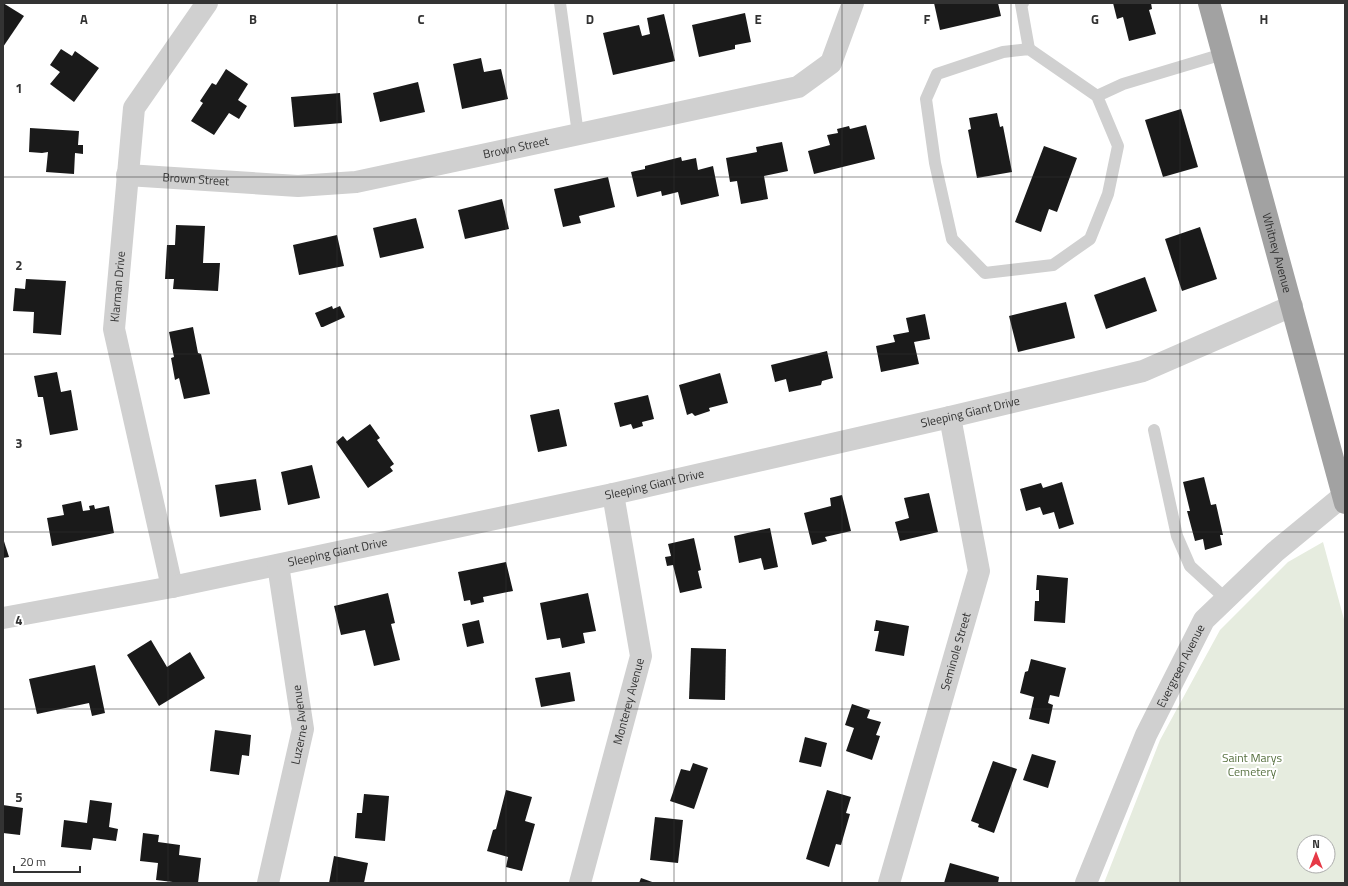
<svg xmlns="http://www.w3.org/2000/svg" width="1348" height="886" font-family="'Titillium Web',sans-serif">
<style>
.green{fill:#e6ecdf;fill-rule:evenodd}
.building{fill:#1a1a1a}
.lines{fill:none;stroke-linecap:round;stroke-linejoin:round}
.service{stroke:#d0d0d0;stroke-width:12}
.minor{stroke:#d0d0d0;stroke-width:22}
.trunk{stroke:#a2a2a2;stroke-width:22}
.grid{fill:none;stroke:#333;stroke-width:1;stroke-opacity:0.55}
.labels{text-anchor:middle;stroke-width:4;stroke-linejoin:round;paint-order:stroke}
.street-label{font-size:12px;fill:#333;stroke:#fff}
.park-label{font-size:12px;fill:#56703f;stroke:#fff}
.grid-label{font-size:13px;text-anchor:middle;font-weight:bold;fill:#333;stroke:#fff;stroke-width:4;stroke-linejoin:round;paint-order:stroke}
</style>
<rect width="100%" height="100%" fill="#fff"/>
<path class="green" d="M1323,542L1345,623V883H1104L1160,740L1220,630L1288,562ZM1304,842H1328V866H1304Z"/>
<g class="building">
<path d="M3,3L24,16L3,47Z"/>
<path d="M934,3H998L1001,16L940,30Z"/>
<path d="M1113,3H1151L1152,9L1149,10L1156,34L1129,41L1123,17L1117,19Z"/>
<path d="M745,13L751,42L735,45V49L699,57L692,25Z"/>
<path d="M664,14L675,61L613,75L603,33L639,25L642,36L650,34L647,18Z"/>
<path d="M61,49L72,56L75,51L99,68L74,102L50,84L60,72L50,65Z"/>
<path d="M481,58L484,72L501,69L508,99L462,109L453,64Z"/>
<path d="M226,69L248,84L238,100L247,106L239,119L229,113L214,135L191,121L203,103L200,101L212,83L216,85Z"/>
<path d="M418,82L425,112L380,122L373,93Z"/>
<path d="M340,93L342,123L294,127L291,97Z"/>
<path d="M1181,109L1198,167L1163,177L1145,120Z"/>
<path d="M997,113L1000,127L1003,126L1012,172L977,178L968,130L971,129L969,118Z"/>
<path d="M866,125L875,159L814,174L808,151L830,145L827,135L838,133L837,129L849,126L850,129Z"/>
<path d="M30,128L79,131L78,145H83V154L75,153L74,174L46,172L48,152L42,153L29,152Z"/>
<path d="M782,142L788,171L764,176L768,199L741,204L737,181L730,182L726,158L757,152L756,147Z"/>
<path d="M1044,146L1077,158L1057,212L1049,209L1041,232L1015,222Z"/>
<path d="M681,157L682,161L696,158L698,170L713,166L719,196L681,205L678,192L662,196L661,191L637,197L631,172L645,169V166Z"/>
<path d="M608,177L615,207L579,216L581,223L563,227L554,189Z"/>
<path d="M502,199L509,229L465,239L458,210Z"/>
<path d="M416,218L424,248L380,258L373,228Z"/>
<path d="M176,225L205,226L203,263H220L218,291L173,289L174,279H165L167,245H175Z"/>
<path d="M1200,227L1217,279L1182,291L1165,239Z"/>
<path d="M337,235L344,266L299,275L293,245Z"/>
<path d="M1145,277L1157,311L1106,329L1094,295Z"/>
<path d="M26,279L66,281L61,335L33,333L34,312L13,311L15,288L25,289Z"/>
<path d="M1066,302L1075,338L1018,352L1009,316Z"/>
<path d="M332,306L333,309L340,306L345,317L323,327H321L315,313Z"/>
<path d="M925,314L930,339L914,342L919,364L881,372L876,346L895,342L893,335L909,332L906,318Z"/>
<path d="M193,327L198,353L201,354L210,394L184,399L179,378L175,380L171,358L174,357L169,332Z"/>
<path d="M827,351L833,378L822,381L821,385L789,392L786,379L775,382L771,365Z"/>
<path d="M57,372L61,392L71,390L78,430L50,435L43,397H38L34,376Z"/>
<path d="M720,373L728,403L709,408L710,411L695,416L692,413L687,415L679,385Z"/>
<path d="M648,395L654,419L642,422L643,426L633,429L631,424L620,427L614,403Z"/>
<path d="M559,409L567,446L538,452L530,415Z"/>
<path d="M370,424L380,438L377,440L394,464L390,467L393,471L368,488L336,442L343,436L347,441Z"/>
<path d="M312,465L320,498L288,505L281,472Z"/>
<path d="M1204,477L1211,505L1216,504L1223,535H1220L1222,545L1205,550L1203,539L1195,541L1187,511H1190L1183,482Z"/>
<path d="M256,479L261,510L220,517L215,485Z"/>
<path d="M1062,482L1074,524L1059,529L1054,512L1043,515L1040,507L1026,511L1020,489L1041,483L1043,488Z"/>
<path d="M929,493L938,532L900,541L895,522L909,518L904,498Z"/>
<path d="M842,495L851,531L825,537L827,541L812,545L804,513L831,506L830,498Z"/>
<path d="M81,501L83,511L90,510L89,506L94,505L95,509L109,506L114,533L52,546L47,518L64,515L62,505Z"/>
<path d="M770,528L778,567L764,570L761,558L739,563L734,536Z"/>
<path d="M3,538L9,557L3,558Z"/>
<path d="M694,538L701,570L698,571L702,588L680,593L673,565L667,566L665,557L671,556L668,544Z"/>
<path d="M506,562L513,591L483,597L484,602L471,605L470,600L464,601L458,572Z"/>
<path d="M1037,575L1068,578L1065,623L1034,621L1035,601H1039V590H1036Z"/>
<path d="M388,593L395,623L391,624L400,660L374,666L365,630L341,635L334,606Z"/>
<path d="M588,593L596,631L583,633L585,643L562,648L560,638L547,640L540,603Z"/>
<path d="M479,620L484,643L467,647L462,624Z"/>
<path d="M876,620L909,626L904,656L875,651L879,631H874Z"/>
<path d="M151,640L167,667L190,652L205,678L159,706L127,655Z"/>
<path d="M691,648L726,649L725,700L689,699Z"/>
<path d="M1031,659L1066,668L1059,697L1050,695L1048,703L1053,705L1049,724L1029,719L1034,697L1020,693L1025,672L1028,671Z"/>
<path d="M95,665L105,713L92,716L89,703L37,714L29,679Z"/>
<path d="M570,672L575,701L541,707L535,678Z"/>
<path d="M852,704L870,710L867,718L881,722L876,735L880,736L872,760L846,751L854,728L845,725Z"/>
<path d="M215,730L251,735L249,756L242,755L239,775L210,771Z"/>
<path d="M805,737L827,743L821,767L799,762Z"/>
<path d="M1032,754L1056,761L1048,788L1023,780Z"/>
<path d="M993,761L1017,769L994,833L978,827L979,824L971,821Z"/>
<path d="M693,763L708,768L694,809L670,801L681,769L690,771Z"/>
<path d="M506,790L532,797L525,821L535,824L522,871L506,867L508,857L487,851L493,830L496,829Z"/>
<path d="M827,790L851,797L846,813L850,814L841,845L836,844L829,867L806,859Z"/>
<path d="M364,794L389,796L385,841L355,838L357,813H362Z"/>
<path d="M90,800L112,803L109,827L118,829L116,841L93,838L91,850L61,847L64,820L87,823Z"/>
<path d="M3,805L23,808L20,835L3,833Z"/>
<path d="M655,817L683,820L678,863L650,860Z"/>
<path d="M143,833L159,835L158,842L180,845L179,855L201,858L198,883H181L156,880L158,863L140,861Z"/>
<path d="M334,856L368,863L364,883H329Z"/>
<path d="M950,863L999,877L998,883H944Z"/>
<path d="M641,878L655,883H639Z"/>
</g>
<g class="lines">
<g class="service">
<path d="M560,3L578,134"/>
<path d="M1023,3L1021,4L1029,49"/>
<path d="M1097,96L1029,49L1003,52L937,74L926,99L935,163L952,239L985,273L1053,265L1090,239L1108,194L1118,146L1097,96L1123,84L1223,54"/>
<path d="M1154,430L1177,536L1190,566L1226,599"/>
</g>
<g class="minor">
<path id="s1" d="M127,175L298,186L356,182L798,87L831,63L853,3"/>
<path id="s2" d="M172,587L114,329L134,108L207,3"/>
<path id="s3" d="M3,618L172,587L613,494L950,417L1143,371L1292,306"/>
<path id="s4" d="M268,883L303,729L278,565"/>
<path id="s5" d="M580,883L641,656L613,494"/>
<path id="s6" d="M889,883L979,571L950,417"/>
<path id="s7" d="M1086,883L1146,735L1204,620L1275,552L1343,496"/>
</g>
<path class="trunk" id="s8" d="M1209,3L1345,503"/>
</g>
<path class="grid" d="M168,3V883M337,3V883M506,3V883M674,3V883M842,3V883M1011,3V883M1180,3V883M3,177H1345M3,354H1345M3,532H1345M3,709H1345"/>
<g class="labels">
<g class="street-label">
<text dy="4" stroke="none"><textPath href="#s1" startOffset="393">Brown Street</textPath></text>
<text dy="4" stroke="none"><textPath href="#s1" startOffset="69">Brown Street</textPath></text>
<text dy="4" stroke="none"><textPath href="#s8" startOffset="259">Whitney Avenue</textPath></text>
<text dy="4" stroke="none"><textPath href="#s2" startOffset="307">Klarman Drive</textPath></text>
<text dy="4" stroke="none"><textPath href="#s3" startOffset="989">Sleeping Giant Drive</textPath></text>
<text dy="4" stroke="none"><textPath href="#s3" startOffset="665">Sleeping Giant Drive</textPath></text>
<text dy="4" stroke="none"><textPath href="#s3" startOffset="341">Sleeping Giant Drive</textPath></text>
<text dy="4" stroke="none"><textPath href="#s6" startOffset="241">Seminole Street</textPath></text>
<text dy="4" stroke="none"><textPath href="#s7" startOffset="237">Evergreen Avenue</textPath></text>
<text dy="4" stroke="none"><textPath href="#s5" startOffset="188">Monterey Avenue</textPath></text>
<text dy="4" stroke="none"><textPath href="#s4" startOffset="162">Luzerne Avenue</textPath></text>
</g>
<g class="park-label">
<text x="1252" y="762">Saint Marys<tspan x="1252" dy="14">Cemetery</tspan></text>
</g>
</g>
<g class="grid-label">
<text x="84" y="24">A</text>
<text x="253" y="24">B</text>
<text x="421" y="24">C</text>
<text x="590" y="24">D</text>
<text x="758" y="24">E</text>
<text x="927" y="24">F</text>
<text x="1095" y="24">G</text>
<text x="1264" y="24">H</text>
<text x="19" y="93">1</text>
<text x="19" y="270">2</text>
<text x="19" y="448">3</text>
<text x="19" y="625">4</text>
<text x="19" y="802">5</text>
</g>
<rect width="1348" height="886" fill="none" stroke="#333333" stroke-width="8"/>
<g transform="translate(1316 854)"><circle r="19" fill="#ffffff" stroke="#adadad"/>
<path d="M0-3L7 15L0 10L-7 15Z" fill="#e63946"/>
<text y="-6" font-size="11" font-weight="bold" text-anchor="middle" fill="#333333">N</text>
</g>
<path d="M14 866v6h66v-6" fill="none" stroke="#333333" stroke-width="2"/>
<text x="20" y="866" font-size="12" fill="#333333" stroke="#ffffff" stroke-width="3" paint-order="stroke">20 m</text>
</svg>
